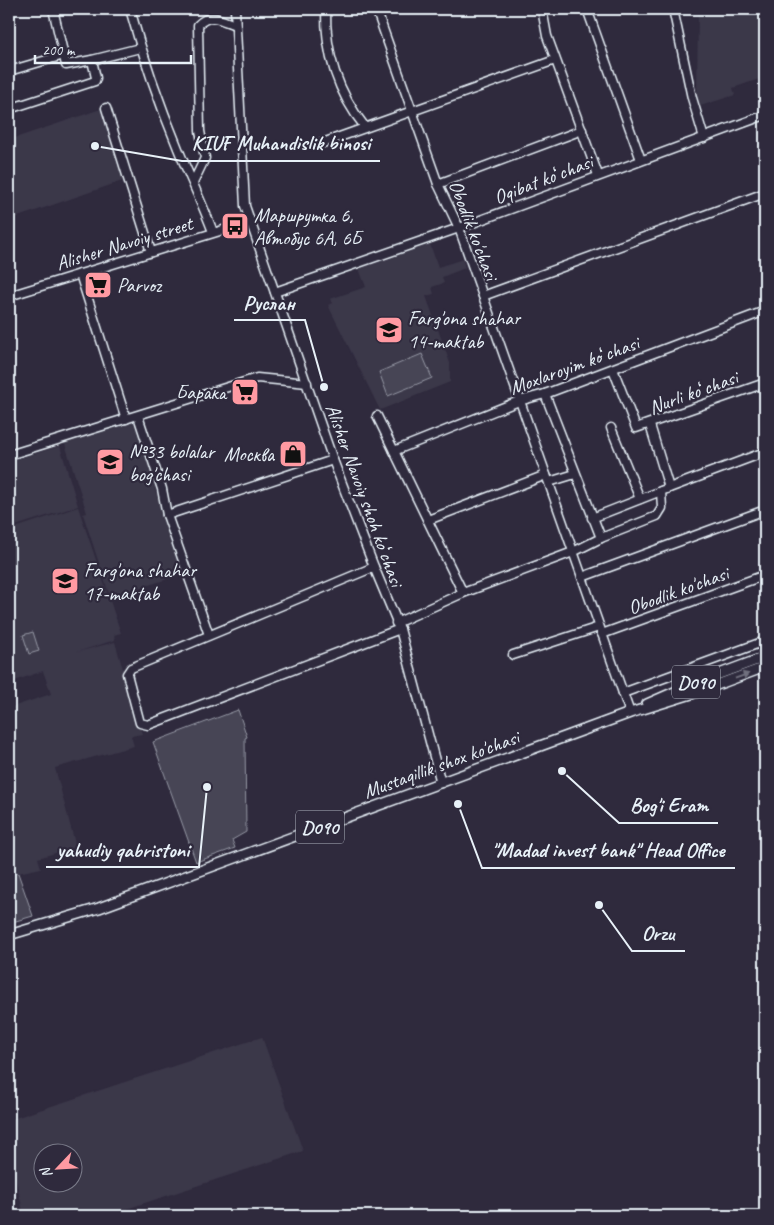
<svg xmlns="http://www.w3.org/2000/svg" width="774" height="1225" font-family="Caveat,sans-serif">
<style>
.built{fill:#3b3749;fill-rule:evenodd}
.green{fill:#464455;stroke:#979aa6}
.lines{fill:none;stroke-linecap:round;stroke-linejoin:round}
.minor-casing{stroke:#e8f1f8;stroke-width:11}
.major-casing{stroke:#e8f1f8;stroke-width:12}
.minor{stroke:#2f2a3d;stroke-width:8}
.major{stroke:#2f2a3d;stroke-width:9}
.oneway{fill:#70707e}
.labels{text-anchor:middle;stroke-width:4.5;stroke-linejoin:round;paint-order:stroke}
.shield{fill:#2f2a3d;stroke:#b0b5c0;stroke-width:1}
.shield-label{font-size:19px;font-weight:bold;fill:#e8f1f8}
.street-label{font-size:20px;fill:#e8f1f8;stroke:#2f2a3d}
.poi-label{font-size:20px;fill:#e8f1f8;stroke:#2f2a3d;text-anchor:start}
.leader{fill:none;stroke:#e8f1f8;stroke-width:2}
.callout-dot{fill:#e8f1f8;stroke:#2f2a3d;stroke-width:2}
.callout-label{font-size:21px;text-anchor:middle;font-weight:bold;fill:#e8f1f8;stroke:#2f2a3d;stroke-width:4.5;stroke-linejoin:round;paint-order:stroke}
</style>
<rect width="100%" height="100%" fill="#2f2a3d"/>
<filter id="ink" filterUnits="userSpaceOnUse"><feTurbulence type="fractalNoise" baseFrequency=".02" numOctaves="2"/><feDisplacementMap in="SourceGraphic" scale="10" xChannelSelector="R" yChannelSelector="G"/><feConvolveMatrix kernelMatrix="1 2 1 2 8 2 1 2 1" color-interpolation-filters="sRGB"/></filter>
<g filter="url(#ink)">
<g class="built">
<path d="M698,9H765V77L733,88L735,95L700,106L697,97Z"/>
<path d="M104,108L128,179L9,220V140Z"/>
<path d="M430,244L438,267L463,259L465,268L442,277L444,283L432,287L434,294L426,296L450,363V382L380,410L328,305L332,303L330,299L366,287L359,269Z"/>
<path d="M127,421L138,424L157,483L155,489L184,574L110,597L83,514L87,513L64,441Z"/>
<path d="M60,446L78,506L9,528V461Z"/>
<path d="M78,507L121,633L114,635L115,640L77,652L115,642L142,734L131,736L134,746L55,768L76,847L38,858L41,868L18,873L33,916L9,923V708L51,694L43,671L9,683V530Z"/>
<path d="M262,1037L303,1151L105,1216H24L9,1149V1120ZM42,1152H72V1182H42Z"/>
</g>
<g class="green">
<path d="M422,354L432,378L388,396L379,372Z"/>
<path d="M33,632L39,651L29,654L23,635Z"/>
<path d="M238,710L247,737L245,738L246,832L232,840L235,848L196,862L153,742Z"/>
<path d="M18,873L33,916L9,923V874Z"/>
</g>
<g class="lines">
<defs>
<g id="minor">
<path d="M53,9L66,65L92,60"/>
<path d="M130,9C143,57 160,105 179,151C190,178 203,205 213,232"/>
<path d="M235,9L245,206L333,460L374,567L400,629L441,783"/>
<path d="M326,9C325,53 337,92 365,127"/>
<path d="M376,9L438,184L459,228L630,713"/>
<path d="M542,9L547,36L598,175"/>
<path d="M587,9L641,160"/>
<path d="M673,9L692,98L704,138"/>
<path d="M9,71L64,55"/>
<path d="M106,108L151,252"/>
<path d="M9,109L95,81L96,78L92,60L140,48"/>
<path d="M317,145L555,60"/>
<path d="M194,181L205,158L200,131L198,25C210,12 221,20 235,25"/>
<path d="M438,184L582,130"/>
<path d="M80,274L126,419"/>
<path d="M275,292L459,228L765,115"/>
<path d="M9,296L249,222"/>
<path d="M483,296L765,193"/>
<path d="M613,369L636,428L765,383"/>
<path d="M545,394L601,538"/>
<path d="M138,416L162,489L167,515L209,635"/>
<path d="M377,416L463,593"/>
<path d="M650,425L669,488"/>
<path d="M611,428L640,499"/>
<path d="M394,451L519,401L545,394L765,311"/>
<path d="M9,455L257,378L307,383"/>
<path d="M549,482L575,474"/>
<path d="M167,515L333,460"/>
<path d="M592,518L661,491"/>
<path d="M428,520L546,475"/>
<path d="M374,567L131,668L127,674L140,723L148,725L400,629"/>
<path d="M582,577L765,510"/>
<path d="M396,623L463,593L573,552L601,538L657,516L662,508L661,491L765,452"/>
<path d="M602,634L765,575"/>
<path d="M513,655L599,627"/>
<path d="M623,693L765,641"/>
</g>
<g id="major">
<path d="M647,704L695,683L765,657"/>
<path d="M9,935L99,908L630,713L698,692L765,667"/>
</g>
</defs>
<use href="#minor" class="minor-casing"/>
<use href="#major" class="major-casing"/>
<use href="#minor" class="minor"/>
<use href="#major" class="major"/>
</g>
<defs><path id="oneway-solid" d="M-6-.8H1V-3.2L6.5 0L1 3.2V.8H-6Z" transform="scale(1.25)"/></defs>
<use class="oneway" href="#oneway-solid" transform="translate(742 676) rotate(-20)"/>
</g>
<defs>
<symbol id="bus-square" viewBox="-11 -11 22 22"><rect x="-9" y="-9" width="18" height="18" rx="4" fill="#ff9aa2" stroke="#2f2a3d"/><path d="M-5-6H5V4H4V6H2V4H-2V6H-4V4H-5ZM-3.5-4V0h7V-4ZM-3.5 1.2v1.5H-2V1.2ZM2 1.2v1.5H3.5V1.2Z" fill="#111"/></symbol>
<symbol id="supermarket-square" viewBox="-11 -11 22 22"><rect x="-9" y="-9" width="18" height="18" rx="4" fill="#ff9aa2" stroke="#2f2a3d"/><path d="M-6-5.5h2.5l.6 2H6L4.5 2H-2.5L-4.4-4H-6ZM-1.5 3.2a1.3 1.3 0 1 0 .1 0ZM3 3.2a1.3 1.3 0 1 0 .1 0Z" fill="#111"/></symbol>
<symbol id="school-square" viewBox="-11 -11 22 22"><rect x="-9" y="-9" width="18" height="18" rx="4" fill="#ff9aa2" stroke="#2f2a3d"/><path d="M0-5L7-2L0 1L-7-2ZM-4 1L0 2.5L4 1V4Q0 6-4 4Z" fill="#111"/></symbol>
<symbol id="shop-square" viewBox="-11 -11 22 22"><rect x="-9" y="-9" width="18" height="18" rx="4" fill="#ff9aa2" stroke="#2f2a3d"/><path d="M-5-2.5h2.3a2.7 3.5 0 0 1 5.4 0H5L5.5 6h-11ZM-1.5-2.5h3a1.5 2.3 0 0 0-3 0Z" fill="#111"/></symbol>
</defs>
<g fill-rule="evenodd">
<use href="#bus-square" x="219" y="210" width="32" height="32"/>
<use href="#supermarket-square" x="82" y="269" width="32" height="32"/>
<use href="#school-square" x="373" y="314" width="32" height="32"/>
<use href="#supermarket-square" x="229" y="376" width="32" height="32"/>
<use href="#shop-square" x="277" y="438" width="32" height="32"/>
<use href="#school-square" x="94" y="446" width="32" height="32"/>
<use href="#school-square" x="49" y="565" width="32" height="32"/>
</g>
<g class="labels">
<g class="shield">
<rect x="672" y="665.5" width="48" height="33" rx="4"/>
<rect x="296" y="810.5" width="48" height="33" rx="4"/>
</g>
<g class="shield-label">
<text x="696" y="689">D090</text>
<text x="320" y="834">D090</text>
</g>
<g class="street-label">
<text transform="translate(543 179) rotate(-21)" y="7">Oqibat koʻchasi</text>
<text transform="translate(474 230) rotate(69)" y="7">Obodlik ko'chasi</text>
<text transform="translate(124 243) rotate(-17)" y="7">Alisher Navoiy street</text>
<text transform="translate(574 365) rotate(-20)" y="7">Moxlaroyim koʻchasi</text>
<text transform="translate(693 392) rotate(-20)" y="7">Nurli koʻchasi</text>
<text transform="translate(365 495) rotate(70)" y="7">Alisher Navoiy shoh koʻchasi</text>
<text transform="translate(678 590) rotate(-20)" y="7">Obodlik ko'chasi</text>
<text transform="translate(441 764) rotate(-20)" y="7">Mustaqillik shox ko'chasi</text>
</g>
<g class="poi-label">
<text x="254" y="222">Маршрутка 6,<tspan x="254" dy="23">Автобус 6А, 6Б</tspan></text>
<text x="117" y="292">Parvoz</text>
<text x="408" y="325">Farg'ona shahar<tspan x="408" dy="23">14-maktab</tspan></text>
<text x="226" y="399" text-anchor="end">Барака</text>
<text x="129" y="458">№33 bolalar<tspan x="129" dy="23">bog'chasi</tspan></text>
<text x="274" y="461" text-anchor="end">Москва</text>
<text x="84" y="577">Farg'ona shahar<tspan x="84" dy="23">17-maktab</tspan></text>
</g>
</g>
<path class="leader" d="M95 146L182 161H380M324 387L305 320H234M562 771L619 823H718M207 787L199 867H46M458 804L482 868H735M599 905L632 951H685"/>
<g class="callout-dot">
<circle cx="95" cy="146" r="5"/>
<circle cx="324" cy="387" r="5"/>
<circle cx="562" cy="771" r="5"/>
<circle cx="207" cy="787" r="5"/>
<circle cx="458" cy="804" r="5"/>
<circle cx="599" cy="905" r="5"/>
</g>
<g class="callout-label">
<text x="281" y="150">KIUF Muhandislik binosi</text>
<text x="269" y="310">Руслан</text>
<text x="669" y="812">Bog'i Eram</text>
<text x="123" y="857">yahudiy qabristoni</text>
<text x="608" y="857">"Madad invest bank" Head Office</text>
<text x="658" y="940">Orzu</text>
</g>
<rect width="774" height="1225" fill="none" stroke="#2f2a3d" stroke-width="30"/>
<rect x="15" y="15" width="744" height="1195" fill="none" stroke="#e8f1f8" stroke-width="2" filter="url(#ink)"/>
<g transform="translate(58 1168) rotate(245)"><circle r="24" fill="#2f2a3d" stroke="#797a88"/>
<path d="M0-4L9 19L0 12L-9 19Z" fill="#ff9aa2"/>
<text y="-8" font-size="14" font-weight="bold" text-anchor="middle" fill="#e8f1f8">N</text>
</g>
<path d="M35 55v8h156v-8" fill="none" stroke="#e8f1f8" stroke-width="2.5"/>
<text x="42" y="55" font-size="15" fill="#e8f1f8" stroke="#2f2a3d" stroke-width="4" paint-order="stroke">200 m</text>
</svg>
